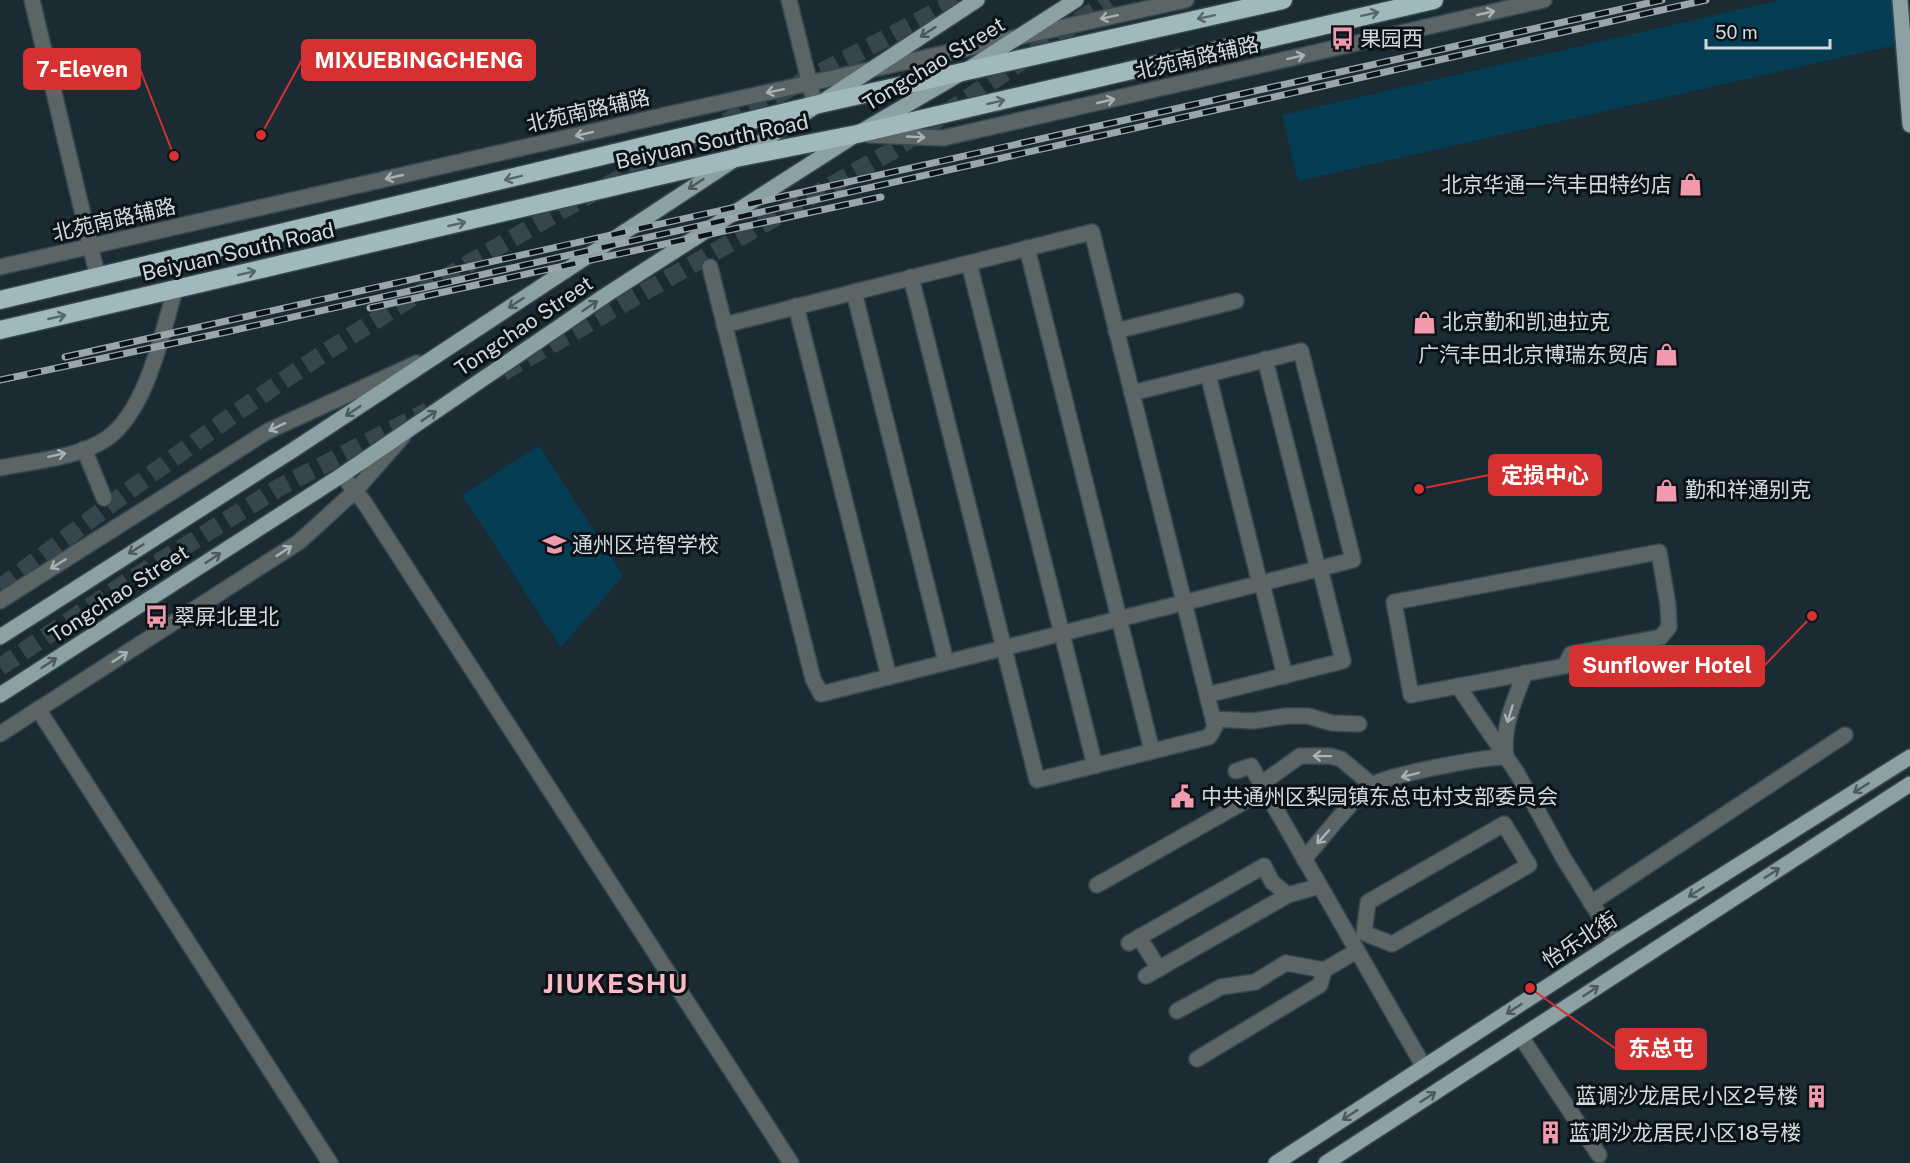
<svg xmlns="http://www.w3.org/2000/svg" width="1910" height="1163" font-family="'Public Sans','Noto Sans SC',sans-serif">
<style>
.green{fill:#043d54}
.lines{fill:none;stroke-linecap:round;stroke-linejoin:round}
.highway-tunnel{stroke:#35464e;stroke-width:18;stroke-dasharray:18 9;stroke-linecap:butt}
.minor-casing{stroke:#374750;stroke-width:18}
.major-casing{stroke:#374750;stroke-width:18}
.highway-casing{stroke:#374750;stroke-width:21}
.minor{stroke:#5b6566;stroke-width:15}
.major{stroke:#8ca1a3;stroke-width:15}
.highway{stroke:#a0b9bc;stroke-width:18}
.rail-casing{stroke:#99a6ad;stroke-width:7}
.rail{stroke:#0b1317;stroke-width:4.5;stroke-dasharray:14;stroke-linecap:butt}
.oneway{stroke:#a8b2b7}
.oneway2{stroke:#56666a}
.oneway3{stroke:#4c5a5d}
.labels{text-anchor:middle;stroke-width:6;stroke-linejoin:round;paint-order:stroke}
.poi-label{font-size:21px;fill:#d1dce2;stroke:#0b1317;text-anchor:start}
.street-label{font-size:21px;fill:#d1dce2;stroke:#0b1317}
.district-label{font-size:27px;font-weight:bold;letter-spacing:1.5px;fill:#fdb9c6;stroke:#0b1317}
.leader{fill:none;stroke:#d63131;stroke-width:2}
.callout-dot{fill:#d63131;stroke:#0b1317;stroke-width:2}
.callout{fill:#d63131;stroke:#d63131;stroke-width:2}
.callout-label{font-size:22px;text-anchor:middle;font-weight:bold;fill:#fff}
</style>
<rect width="100%" height="100%" fill="#1a2b34"/>
<g class="green">
<path d="M1781,0H1892L1895,45L1298,181L1282,115Z"/>
<path d="M539,446L623,576L561,647L462,495Z"/>
</g>
<g class="lines">
<g class="highway-tunnel">
<path d="M503,372L892,151L1109,0"/>
<path d="M0,588C116,500 231,412 354,334C547,210 755,108 958,0"/>
<path d="M0,667L124,584L280,487L428,411"/>
</g>
<defs>
<g id="minor">
<path d="M32,0L98,278"/>
<path d="M789,0L815,105"/>
<path d="M869,135L943,138L1544,0"/>
<path d="M1027,248L1152,751"/>
<path d="M969,263L1095,766"/>
<path d="M0,267L683,111L1186,0"/>
<path d="M710,267L813,679L821,694L1353,560L1301,351L1132,393"/>
<path d="M854,292L946,662"/>
<path d="M796,306L889,677"/>
<path d="M724,325L1092,232L1215,727L1209,737L1037,780L911,277"/>
<path d="M1116,331L1236,301"/>
<path d="M1265,359L1318,569"/>
<path d="M1208,374L1260,584"/>
<path d="M84,449L104,498"/>
<path d="M0,468C33,461 78,458 106,439C146,412 162,334 175,290"/>
<path d="M342,475L364,502L791,1163"/>
<path d="M1659,552L1668,605L1669,627L1661,637L1571,654L1565,666L1411,695L1394,602Z"/>
<path d="M1262,583L1285,676"/>
<path d="M0,601L268,431L417,363"/>
<path d="M1458,686L1517,773L1564,859L1616,942"/>
<path d="M1207,695L1343,661L1320,568"/>
<path d="M38,709L330,1163"/>
<path d="M1213,719L1253,721L1286,716H1308L1332,723L1359,724"/>
<path d="M0,734L299,542L355,491L403,436"/>
<path d="M1506,757C1502,727 1514,701 1525,673"/>
<path d="M1236,771L1251,766L1424,1067"/>
<path d="M1261,784L1300,756H1330L1341,759L1371,784"/>
<path d="M1504,824L1529,865L1392,944L1364,933L1368,902Z"/>
<path d="M1304,859C1322,839 1350,801 1370,786C1382,776 1487,756 1506,757"/>
<path d="M1097,885L1265,790"/>
<path d="M1591,903L1845,735"/>
<path d="M1139,937L1159,969"/>
<path d="M1129,943L1264,866L1272,882L1288,895"/>
<path d="M1146,976L1288,895L1320,886"/>
<path d="M1177,1011L1221,987L1255,982L1286,963L1324,970L1357,951"/>
<path d="M1521,1037L1599,1155"/>
<path d="M1197,1059L1320,985L1324,970"/>
</g>
<g id="major">
<path d="M1900,0L1910,125"/>
<path d="M0,637L290,452L977,0"/>
<path d="M0,695L342,475L606,295L857,134L970,68L1076,0"/>
<path d="M1276,1163L1616,942L1910,757"/>
<path d="M1326,1163L1910,784"/>
</g>
<g id="highway">
<path d="M0,300L815,105L1283,0"/>
<path d="M0,330L736,158L857,134L1434,0"/>
</g>
</defs>
<use href="#minor" class="minor-casing"/>
<use href="#major" class="major-casing"/>
<use href="#highway" class="highway-casing"/>
<use href="#minor" class="minor"/>
<use href="#major" class="major"/>
<use href="#highway" class="highway"/>
<defs>
<g id="rail">
<path d="M370,308L881,197"/>
<path d="M65,357L1662,0"/>
<path d="M0,380L226,332L1706,0"/>
</g>
</defs>
<use href="#rail" class="rail-casing"/>
<use href="#rail" class="rail"/>
</g>
<defs><path id="oneway-shaft" d="M-6 0H5M1.5-3L5.5 0L1.5 3" fill="none" stroke-width="1.6" stroke-linecap="round" stroke-linejoin="round" transform="scale(1.5)"/></defs>
<g class="oneway">
<use href="#oneway-shaft" transform="translate(1486 13) rotate(-13)"/>
<use href="#oneway-shaft" transform="translate(1109 17) rotate(168)"/>
<use href="#oneway-shaft" transform="translate(1296 57) rotate(-13)"/>
<use href="#oneway-shaft" transform="translate(775 91) rotate(168)"/>
<use href="#oneway-shaft" transform="translate(1106 101) rotate(-13)"/>
<use href="#oneway-shaft" transform="translate(584 134) rotate(167)"/>
<use href="#oneway-shaft" transform="translate(916 137) rotate(3)"/>
<use href="#oneway-shaft" transform="translate(394 177) rotate(167)"/>
<use href="#oneway-shaft" transform="translate(277 427) rotate(155)"/>
<use href="#oneway-shaft" transform="translate(57 455) rotate(-12)"/>
<use href="#oneway-shaft" transform="translate(284 551) rotate(-33)"/>
<use href="#oneway-shaft" transform="translate(58 564) rotate(148)"/>
<use href="#oneway-shaft" transform="translate(120 657) rotate(-33)"/>
<use href="#oneway-shaft" transform="translate(1510 714) rotate(107)"/>
<use href="#oneway-shaft" transform="translate(1322 756) rotate(-179)"/>
<use href="#oneway-shaft" transform="translate(1410 775) rotate(166)"/>
<use href="#oneway-shaft" transform="translate(1323 837) rotate(132)"/>
</g>
<g class="oneway2">
<use href="#oneway-shaft" transform="translate(1370 14) rotate(-12)"/>
<use href="#oneway-shaft" transform="translate(1206 17) rotate(168)"/>
<use href="#oneway-shaft" transform="translate(996 102) rotate(-13)"/>
<use href="#oneway-shaft" transform="translate(513 178) rotate(166)"/>
<use href="#oneway-shaft" transform="translate(457 224) rotate(-13)"/>
<use href="#oneway-shaft" transform="translate(247 273) rotate(-13)"/>
<use href="#oneway-shaft" transform="translate(57 317) rotate(-13)"/>
</g>
<g class="oneway3">
<use href="#oneway-shaft" transform="translate(928 32) rotate(147)"/>
<use href="#oneway-shaft" transform="translate(696 184) rotate(147)"/>
<use href="#oneway-shaft" transform="translate(516 303) rotate(147)"/>
<use href="#oneway-shaft" transform="translate(590 306) rotate(-34)"/>
<use href="#oneway-shaft" transform="translate(353 411) rotate(146)"/>
<use href="#oneway-shaft" transform="translate(429 416) rotate(-34)"/>
<use href="#oneway-shaft" transform="translate(136 549) rotate(148)"/>
<use href="#oneway-shaft" transform="translate(213 558) rotate(-33)"/>
<use href="#oneway-shaft" transform="translate(49 663) rotate(-33)"/>
<use href="#oneway-shaft" transform="translate(1861 788) rotate(148)"/>
<use href="#oneway-shaft" transform="translate(1772 873) rotate(-33)"/>
<use href="#oneway-shaft" transform="translate(1696 892) rotate(148)"/>
<use href="#oneway-shaft" transform="translate(1591 991) rotate(-33)"/>
<use href="#oneway-shaft" transform="translate(1514 1009) rotate(147)"/>
<use href="#oneway-shaft" transform="translate(1428 1097) rotate(-33)"/>
<use href="#oneway-shaft" transform="translate(1350 1115) rotate(147)"/>
</g>
<defs>
<symbol id="bus-bare" viewBox="-9 -9 18 18"><path d="M-5-6H5V4H4V6H2V4H-2V6H-4V4H-5ZM-3.5-4V0h7V-4ZM-3.5 1.2v1.5H-2V1.2ZM2 1.2v1.5H3.5V1.2Z" fill="#f29aad" stroke="#0b1317" stroke-width="2.5" paint-order="stroke"/></symbol>
<symbol id="shop-bare" viewBox="-9 -9 18 18"><path d="M-5-2.5h2.3a2.7 3.5 0 0 1 5.4 0H5L5.5 6h-11ZM-1.5-2.5h3a1.5 2.3 0 0 0-3 0Z" fill="#f29aad" stroke="#0b1317" stroke-width="2.5" paint-order="stroke"/></symbol>
<symbol id="school-bare" viewBox="-9 -9 18 18"><path d="M0-5L7-2L0 1L-7-2ZM-4 1L0 2.5L4 1V4Q0 6-4 4Z" fill="#f29aad" stroke="#0b1317" stroke-width="2.5" paint-order="stroke"/></symbol>
<symbol id="civic-bare" viewBox="-9 -9 18 18"><path d="M-.6-6.5H3V-4.5H.6V-3L4-1V1h2V6H-6V1h2V-1L-.6-3ZM-1.2 2.5V6h2.4V2.5Z" fill="#f29aad" stroke="#0b1317" stroke-width="2.5" paint-order="stroke"/></symbol>
<symbol id="building-bare" viewBox="-9 -9 18 18"><path d="M-4-6H4V6H1V3H-1V6H-4ZM-2.5-4.3h1.7v1.8h-1.7ZM.8-4.3h1.7v1.8H.8ZM-2.5-1h1.7V.8h-1.7ZM.8-1h1.7V.8H.8Z" fill="#f29aad" stroke="#0b1317" stroke-width="2.5" paint-order="stroke"/></symbol>
</defs>
<g fill-rule="evenodd">
<use href="#bus-bare" x="1326" y="22" width="33" height="33"/>
<use href="#shop-bare" x="1674" y="168" width="33" height="33"/>
<use href="#shop-bare" x="1408" y="306" width="33" height="33"/>
<use href="#shop-bare" x="1650" y="338" width="33" height="33"/>
<use href="#shop-bare" x="1650" y="474" width="33" height="33"/>
<use href="#school-bare" x="538" y="528" width="33" height="33"/>
<use href="#bus-bare" x="140" y="600" width="33" height="33"/>
<use href="#civic-bare" x="1166" y="780" width="33" height="33"/>
<use href="#building-bare" x="1800" y="1080" width="33" height="33"/>
<use href="#building-bare" x="1534" y="1116" width="33" height="33"/>
</g>
<g class="labels">
<g class="poi-label">
<text x="1360" y="46">果园西</text>
<text x="1672" y="192" text-anchor="end">北京华通一汽丰田特约店</text>
<text x="1442" y="329">北京勤和凯迪拉克</text>
<text x="1649" y="362" text-anchor="end">广汽丰田北京博瑞东贸店</text>
<text x="1685" y="497">勤和祥通别克</text>
<text x="572" y="552">通州区培智学校</text>
<text x="174" y="624">翠屏北里北</text>
<text x="1201" y="804">中共通州区梨园镇东总屯村支部委员会</text>
<text x="1798" y="1103" text-anchor="end">蓝调沙龙居民小区2号楼</text>
<text x="1569" y="1140">蓝调沙龙居民小区18号楼</text>
</g>
<g class="street-label">
<text transform="translate(1197 58) rotate(-13)" y="7">北苑南路辅路</text>
<text transform="translate(934 64) rotate(-31)" y="7">Tongchao Street</text>
<text transform="translate(588 111) rotate(-13)" y="7">北苑南路辅路</text>
<text transform="translate(712 142) rotate(-12)" y="7">Beiyuan South Road</text>
<text transform="translate(114 220) rotate(-13)" y="7">北苑南路辅路</text>
<text transform="translate(238 252) rotate(-13)" y="7">Beiyuan South Road</text>
<text transform="translate(524 326) rotate(-34)" y="7">Tongchao Street</text>
<text transform="translate(119 594) rotate(-33)" y="7">Tongchao Street</text>
<text transform="translate(1580 940) rotate(-33)" y="7">怡乐北街</text>
</g>
<g class="district-label">
<text x="616" y="993">JIUKESHU</text>
</g>
</g>
<path class="leader" d="M261 135L302 60M174 156L140 69M1419 489L1489 475M1812 616L1764 666M1530 988L1616 1049"/>
<g class="callout-dot">
<circle cx="261" cy="135" r="6"/>
<circle cx="174" cy="156" r="6"/>
<circle cx="1419" cy="489" r="6"/>
<circle cx="1812" cy="616" r="6"/>
<circle cx="1530" cy="988" r="6"/>
</g>
<g class="callout">
<rect x="302" y="40" width="233" height="40" rx="6"/>
<rect x="24" y="49" width="116" height="40" rx="6"/>
<rect x="1489" y="455" width="112" height="40" rx="6"/>
<rect x="1570" y="646" width="194" height="40" rx="6"/>
<rect x="1616" y="1029" width="90" height="40" rx="6"/>
</g>
<g class="callout-label">
<text x="419" y="68">MIXUEBINGCHENG</text>
<text x="82" y="77">7-Eleven</text>
<text x="1545" y="483">定损中心</text>
<text x="1667" y="673">Sunflower Hotel</text>
<text x="1661" y="1056">东总屯</text>
</g>
<path d="M1706 39v9h124v-9" fill="none" stroke="#d1dce2" stroke-width="3"/>
<text x="1715" y="39" font-size="18" fill="#d1dce2" stroke="#0b1317" stroke-width="4.5" paint-order="stroke">50 m</text>
</svg>
